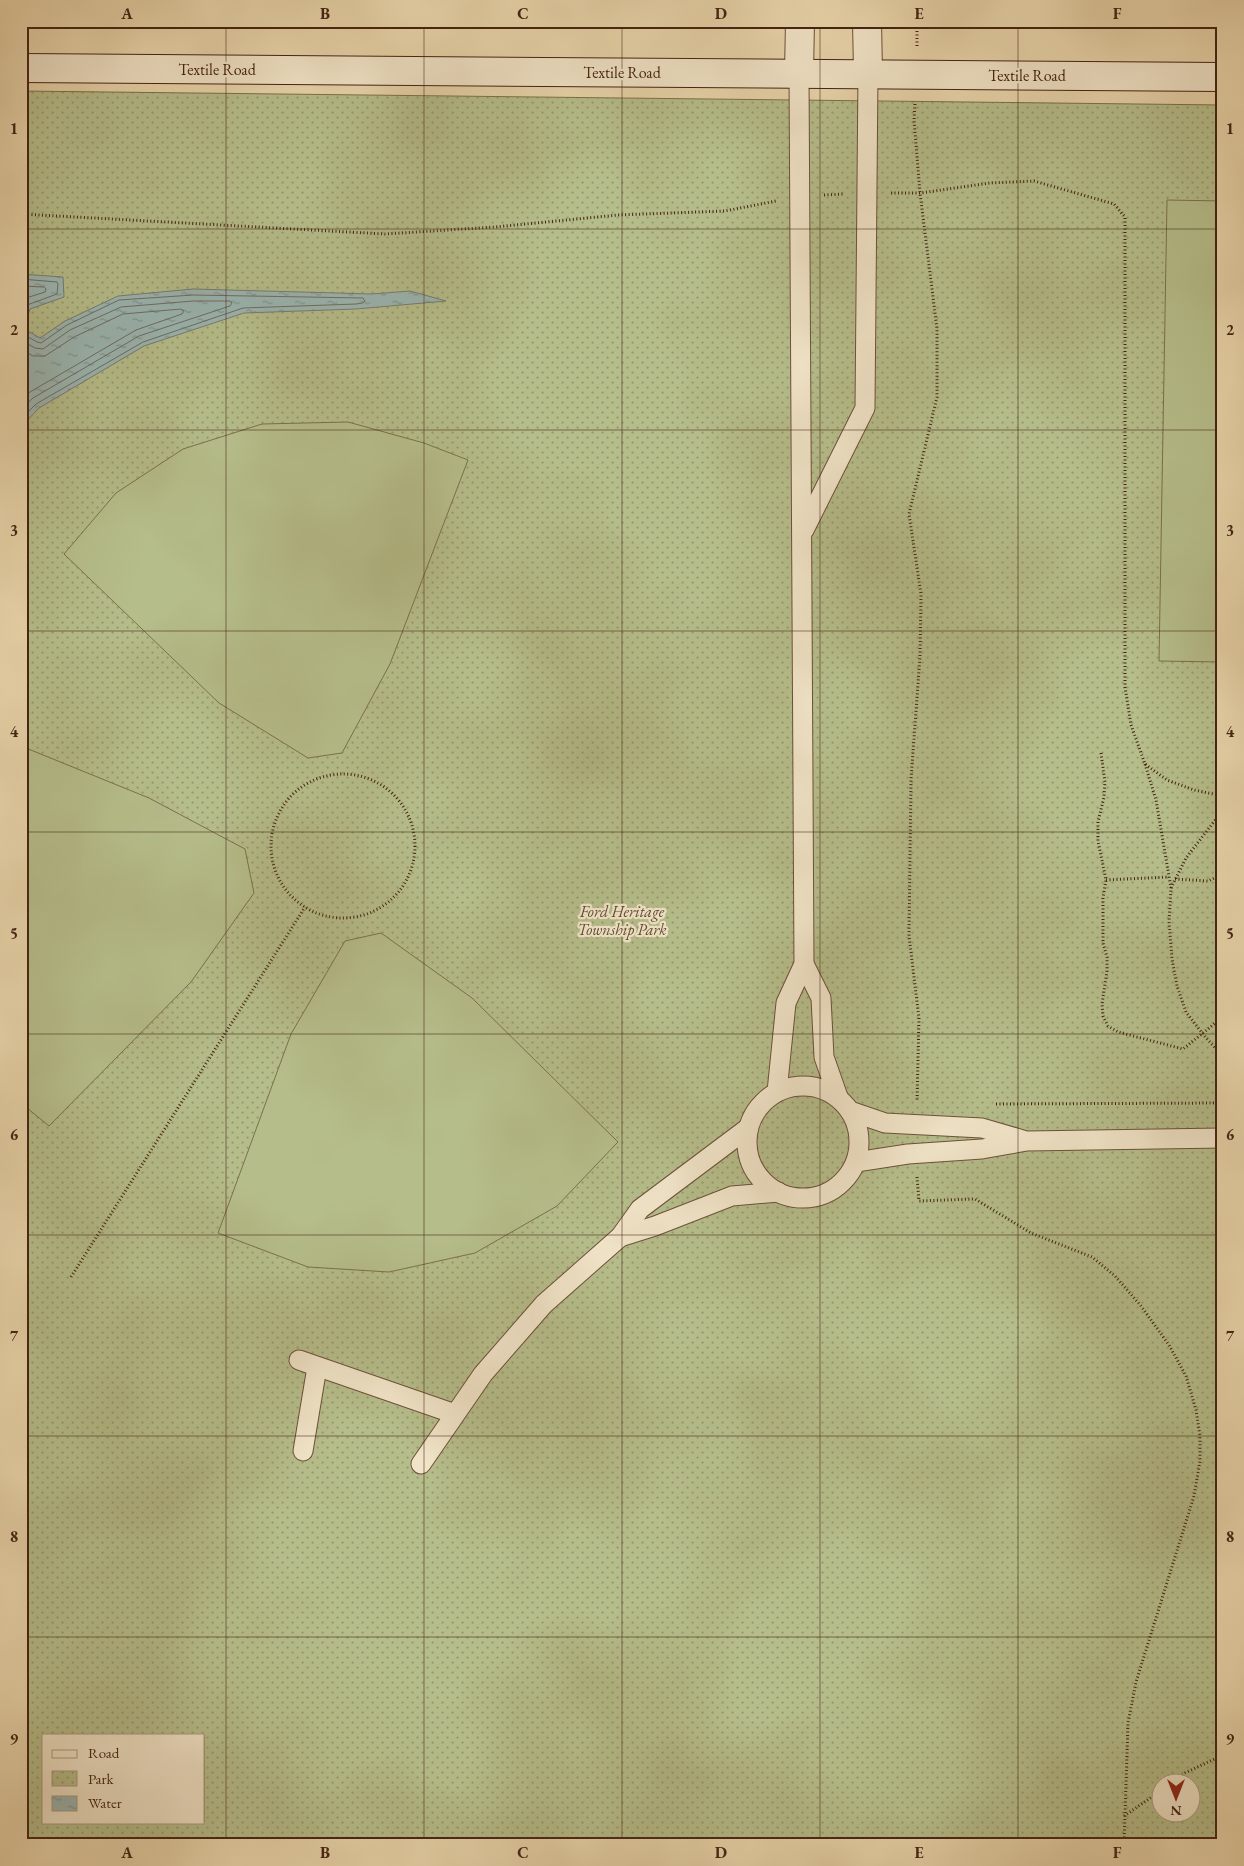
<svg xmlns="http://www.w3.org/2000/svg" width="1244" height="1866" font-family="'EB Garamond',serif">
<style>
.park{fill:url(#park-dots);stroke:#7c704f;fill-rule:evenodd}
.pitch{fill:#b5bd8a;stroke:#7c704f}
.water{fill:url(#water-ripples);stroke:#787b73}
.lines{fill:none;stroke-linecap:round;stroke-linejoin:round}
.shore{stroke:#6f6c63;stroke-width:1}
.service-casing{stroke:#6d503a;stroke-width:21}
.minor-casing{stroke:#6d503a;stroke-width:30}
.secondary-casing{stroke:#442314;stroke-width:30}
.path{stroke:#442314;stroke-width:3;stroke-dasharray:1 2.5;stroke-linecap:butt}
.service{stroke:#f1e4c8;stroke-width:19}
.minor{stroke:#f1e4c8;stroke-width:28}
.secondary{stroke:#f1e4c8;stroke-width:28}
.grid{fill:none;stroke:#442314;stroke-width:1;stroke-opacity:0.55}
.labels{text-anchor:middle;stroke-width:4.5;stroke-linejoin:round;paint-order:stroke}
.street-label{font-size:16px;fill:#442314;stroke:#f1e4c8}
.park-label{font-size:16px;font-style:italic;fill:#604a32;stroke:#f1e4c8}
.neatline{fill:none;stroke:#442314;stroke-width:2}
.grid-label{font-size:16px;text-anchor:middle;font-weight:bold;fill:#442314}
</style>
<defs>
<pattern id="park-dots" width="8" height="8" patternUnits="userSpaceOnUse" patternTransform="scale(1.25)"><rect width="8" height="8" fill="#b5bd8a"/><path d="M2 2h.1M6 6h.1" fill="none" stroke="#959970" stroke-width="1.8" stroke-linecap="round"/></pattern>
<pattern id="water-ripples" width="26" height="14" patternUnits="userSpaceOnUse" patternTransform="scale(1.25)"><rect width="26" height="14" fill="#9ab6b2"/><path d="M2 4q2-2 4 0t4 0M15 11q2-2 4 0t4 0" fill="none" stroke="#7f9490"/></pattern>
</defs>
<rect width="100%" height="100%" fill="#e9d5ab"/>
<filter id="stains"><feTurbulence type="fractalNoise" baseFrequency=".004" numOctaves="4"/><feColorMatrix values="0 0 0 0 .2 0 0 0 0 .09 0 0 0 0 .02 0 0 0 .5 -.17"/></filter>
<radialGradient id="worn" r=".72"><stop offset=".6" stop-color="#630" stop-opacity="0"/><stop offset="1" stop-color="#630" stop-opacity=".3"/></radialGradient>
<path class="park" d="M21,91L1223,105V1845H21ZM44,1735H204V1822H44ZM1162,1784H1192V1814H1162Z"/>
<g class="pitch">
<path d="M1167,200L1223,201V662L1159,661Z"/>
<path d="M348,422L424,443L468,460L390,664L342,753L308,758L219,703L64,554L116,493L183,449L262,424Z"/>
<path d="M21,746L149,798L245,849L254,893L191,982L49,1126L21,1103Z"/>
<path d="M381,933L472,998L618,1142L557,1206L475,1253L389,1272L308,1267L218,1233L291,1034L345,941Z"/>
</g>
<path class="water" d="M21,274L63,277L64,297L30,309L24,329L40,338L65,321L118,296L193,289L372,294L410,291L446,301L356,309L244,313L144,346L39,408L21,427Z"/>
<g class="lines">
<g class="shore">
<path d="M21,279L57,282L58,284L57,294L27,305L21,321"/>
<path d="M21,286L44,287L46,289L45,292L26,298L21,302"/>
<path d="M21,333L37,342L41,343L67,325L119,300L193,295L363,298L365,301L363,303L356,304L243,308L143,342L36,404L21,419"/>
<path d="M21,340L35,348L43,349L70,330L121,307L193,301H230L232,303L230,306L139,336L33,398L21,410"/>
<path d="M21,349L33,356H45L74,337L123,314L181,309L184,311L182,314L136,330L30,392L21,399"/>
</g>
<defs>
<g id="service">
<path d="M804,530L865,408L868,73"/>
<path d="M804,964L821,998L824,1057L838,1097"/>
<circle cx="803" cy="1142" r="56"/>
<path d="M777,1092L786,1003L804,964L799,73"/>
<path d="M850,1111L885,1123L982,1128L1023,1140"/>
<path d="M856,1162L908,1154L982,1149L1027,1141L1223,1138"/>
<path d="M620,1237L655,1226L732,1196L778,1192"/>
<path d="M299,1360L455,1414"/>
<path d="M303,1451L317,1367"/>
<path d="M421,1464L483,1374L544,1304L620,1237L640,1209L748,1128"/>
</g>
<g id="minor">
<path d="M867,21L868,73"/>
<path d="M799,73L800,21"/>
</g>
<path id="secondary" d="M21,68L1223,77"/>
</defs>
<use href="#service" class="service-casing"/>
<use href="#minor" class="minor-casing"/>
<use href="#secondary" class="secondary-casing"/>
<g class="path">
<path d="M917,46V21"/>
<path d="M915,104L914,120L920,193L937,329V397L909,514L921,594L920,657L911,779L909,936L919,1018L917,1101"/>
<path d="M891,193H920L990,183L1034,181L1114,204L1125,217V687L1131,725L1145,764L1167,780L1194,790L1223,796"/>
<path d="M824,195L843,194"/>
<path d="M21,214L385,234L495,227L618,215L725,211L776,201"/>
<path d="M1101,753L1105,782L1104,797L1098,822V841L1106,880L1103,898V943L1107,957V971L1102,1004L1103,1016L1108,1026L1118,1032L1183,1049L1223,1017"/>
<path d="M1145,764L1156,800L1171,888L1169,922L1172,959L1177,986L1186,1012L1206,1038L1223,1056"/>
<circle cx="343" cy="846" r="72"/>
<path d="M1175,879L1208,881L1223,874"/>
<path d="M1106,880L1169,877"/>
<path d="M1171,888L1186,858L1223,810"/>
<path d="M996,1104L1223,1103"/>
<path d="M917,1177L919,1201L975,1199L1031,1233L1092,1257L1115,1276L1141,1306L1169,1345L1186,1376L1196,1410L1200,1436V1461L1194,1496L1136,1682L1128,1723L1124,1845"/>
<path d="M71,1277L305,907"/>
<path d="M1171,1784L1185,1773L1223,1755"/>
<path d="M1124,1816L1162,1790"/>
</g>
<use href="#service" class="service"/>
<use href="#minor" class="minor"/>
<use href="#secondary" class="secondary"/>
</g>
<path class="grid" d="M226,21V1845M424,21V1845M622,21V1845M820,21V1845M1018,21V1845M21,229H1223M21,430H1223M21,631H1223M21,832H1223M21,1034H1223M21,1235H1223M21,1436H1223M21,1637H1223"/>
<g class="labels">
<g class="street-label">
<text x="217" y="75">Textile Road</text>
<text x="622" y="78">Textile Road</text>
<text x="1027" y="81">Textile Road</text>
</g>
<g class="park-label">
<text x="622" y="917">Ford Heritage<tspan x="622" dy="18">Township Park</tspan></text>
</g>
</g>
<rect width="1244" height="1866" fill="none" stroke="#e9d5ab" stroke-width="55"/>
<rect x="42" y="1734" width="162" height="90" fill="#f1e4c8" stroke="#ac9780"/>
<rect x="52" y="1750" width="25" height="8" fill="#f1e4c8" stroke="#ac9780"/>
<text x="88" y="1758" font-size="15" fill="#442314">Road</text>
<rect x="52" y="1771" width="25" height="15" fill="url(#park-dots)" stroke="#ac9780"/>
<text x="88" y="1784" font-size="15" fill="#442314">Park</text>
<rect x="52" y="1796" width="25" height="15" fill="url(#water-ripples)" stroke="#ac9780"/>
<text x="88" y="1808" font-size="15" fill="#442314">Water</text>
<g transform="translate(1176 1798) rotate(180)"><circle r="24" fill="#f1e4c8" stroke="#ac9780"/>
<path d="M0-4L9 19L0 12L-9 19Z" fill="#8f2418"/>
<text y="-8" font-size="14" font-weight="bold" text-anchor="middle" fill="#442314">N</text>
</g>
<rect x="28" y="28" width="1188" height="1810" class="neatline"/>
<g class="grid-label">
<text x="127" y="19">A</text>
<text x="325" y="19">B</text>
<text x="523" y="19">C</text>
<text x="721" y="19">D</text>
<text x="919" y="19">E</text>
<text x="1117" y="19">F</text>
<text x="14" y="134">1</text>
<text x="1230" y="134">1</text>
<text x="14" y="335">2</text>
<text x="1230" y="335">2</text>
<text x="14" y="536">3</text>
<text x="1230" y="536">3</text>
<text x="14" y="737">4</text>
<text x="1230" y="737">4</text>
<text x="14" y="939">5</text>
<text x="1230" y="939">5</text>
<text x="14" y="1140">6</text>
<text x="1230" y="1140">6</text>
<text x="14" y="1341">7</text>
<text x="1230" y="1341">7</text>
<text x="14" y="1542">8</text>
<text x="1230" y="1542">8</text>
<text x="14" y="1744">9</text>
<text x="1230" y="1744">9</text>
<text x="127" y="1858">A</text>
<text x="325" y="1858">B</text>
<text x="523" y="1858">C</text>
<text x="721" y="1858">D</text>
<text x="919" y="1858">E</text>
<text x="1117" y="1858">F</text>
</g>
<rect width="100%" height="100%" filter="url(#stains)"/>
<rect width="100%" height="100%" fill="url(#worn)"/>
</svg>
